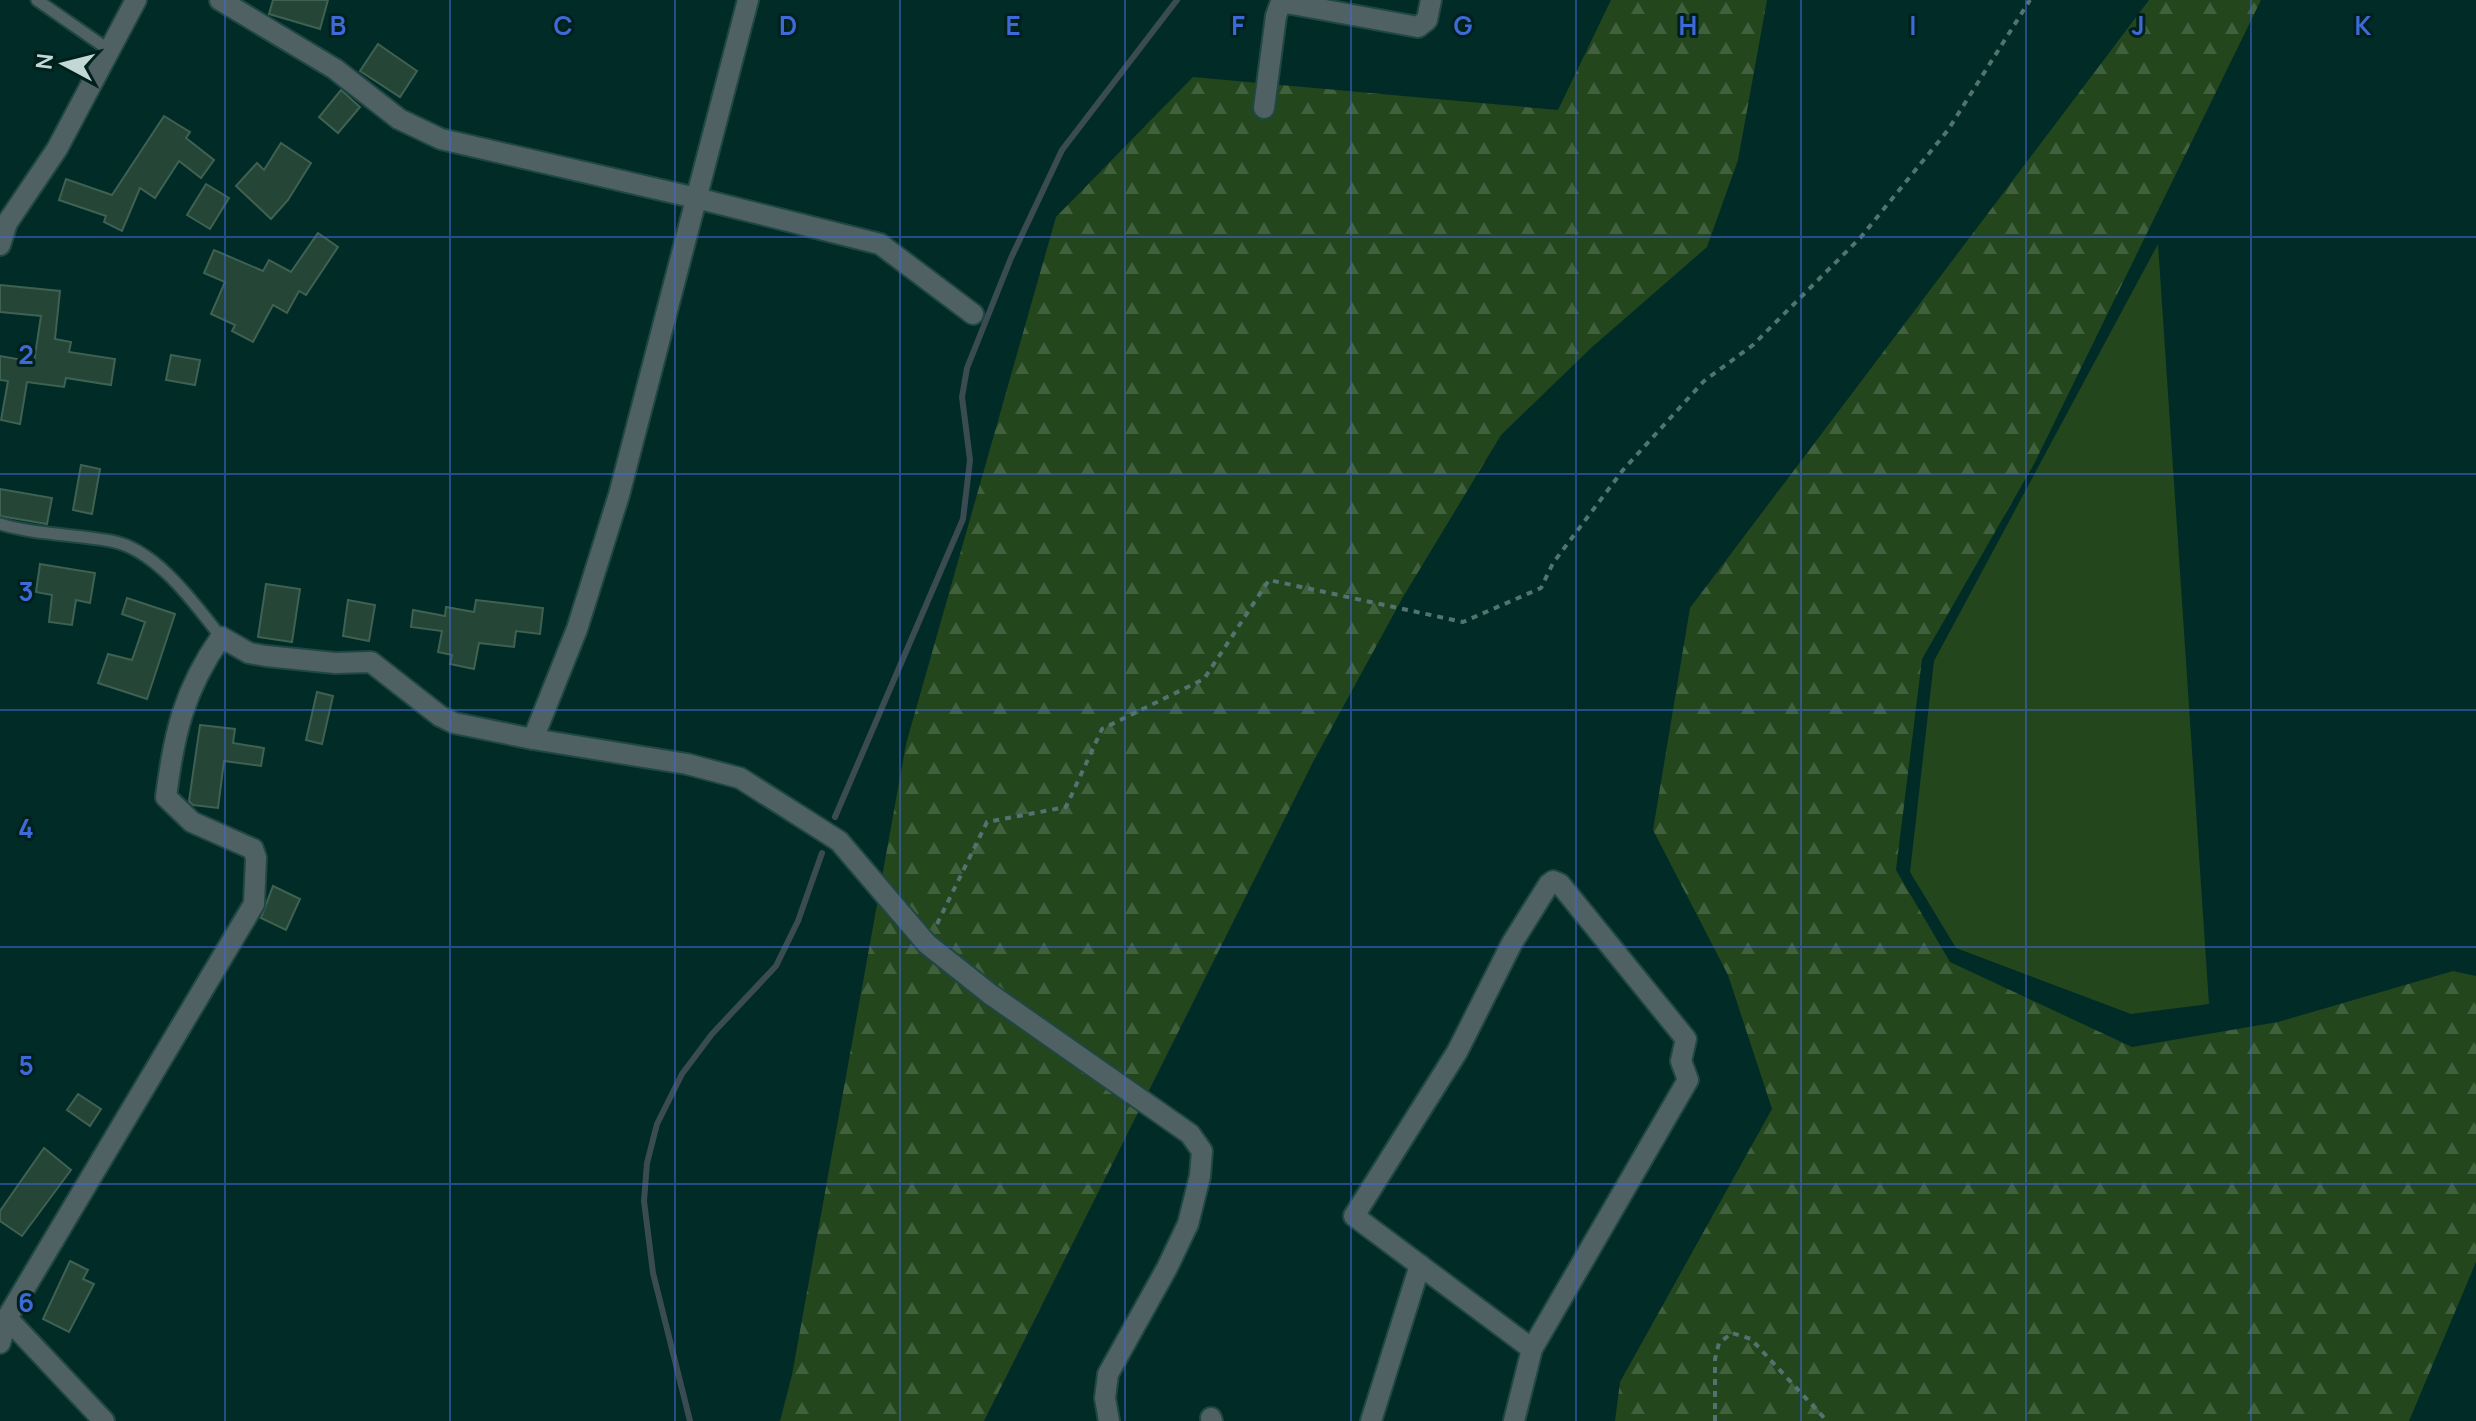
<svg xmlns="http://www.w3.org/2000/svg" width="2476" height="1421" font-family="Manrope,sans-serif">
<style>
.green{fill:#23461d}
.forest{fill:url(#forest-firs)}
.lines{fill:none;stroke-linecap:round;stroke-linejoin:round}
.stream{stroke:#3a4c52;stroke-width:6}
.building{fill:#254637;stroke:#3f6151;stroke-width:2}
.service-casing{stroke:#1f4743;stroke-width:15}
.minor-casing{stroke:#1f4743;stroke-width:24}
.path{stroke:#527470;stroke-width:4;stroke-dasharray:6 6;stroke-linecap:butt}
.service{stroke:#506164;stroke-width:11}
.minor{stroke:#506164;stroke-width:20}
.grid{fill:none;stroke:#3e6ad7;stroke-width:2;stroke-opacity:0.55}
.grid-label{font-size:26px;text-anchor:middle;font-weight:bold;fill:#3e6ad7;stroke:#00201d;stroke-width:6;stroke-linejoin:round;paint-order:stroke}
</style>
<defs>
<pattern id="forest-firs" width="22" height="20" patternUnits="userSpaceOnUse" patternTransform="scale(2)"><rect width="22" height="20" fill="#23461d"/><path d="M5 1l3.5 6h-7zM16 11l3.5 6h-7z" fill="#41603d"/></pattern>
</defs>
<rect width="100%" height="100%" fill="#002b27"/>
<path class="green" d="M2158,244L2209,1004L2131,1014L1956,948L1910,872L1934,661Z"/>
<g class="forest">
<path d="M1611,0H1767L1738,160L1707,247L1591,348L1501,435L1403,597L1313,762L984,1421H780L792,1375L906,744L1056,217L1193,77L1558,110Z"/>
<path d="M2149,0H2261L2034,464L1922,659L1896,870L1950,962L2132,1047L2278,1022L2453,971L2476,976V1262L2409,1421H1615L1620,1382L1772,1109L1728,975L1653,830L1690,608Z"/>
</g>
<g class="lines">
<g class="stream">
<path d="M835,817L963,519L970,460L962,397L967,368L1011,258L1062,150L1177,0"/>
<path d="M690,1421L653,1273L644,1201L647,1163L657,1124L682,1074L712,1034L776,966L798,921L822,853"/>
</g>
</g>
<g class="building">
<path d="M273,0H328L320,29L269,14Z"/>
<path d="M378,44L417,71L400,97L360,71Z"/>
<path d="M341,90L360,107L338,133L319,117Z"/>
<path d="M164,116L190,132L186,138L214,160L201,178L179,161L155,198L140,188L122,231L104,222L106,216L59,200L66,179L112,195Z"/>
<path d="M281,143L311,163L288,200L271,219L236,186L257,163L264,170Z"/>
<path d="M206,184L229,198L210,229L187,215Z"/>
<path d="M318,233L338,247L306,295L299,291L287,313L273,305L253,342L232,331L235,325L211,314L225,282L204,273L214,250L263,271L269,260L291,272Z"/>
<path d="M0,285L60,291L55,339L71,342L69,352L115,359L111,385L66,378L64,387L27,382L20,424L1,420L8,381L0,380V356L34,362L41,316L0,312Z"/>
<path d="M171,355L200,360L195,385L166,380Z"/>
<path d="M81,465L100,469L92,514L73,510Z"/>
<path d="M0,489L52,498L47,524L0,516Z"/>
<path d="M40,564L95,573L90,603L76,600L72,625L49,622L52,595L36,592Z"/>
<path d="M266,584L300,589L292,642L258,637Z"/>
<path d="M127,598L175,614L147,699L98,683L108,654L132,660L145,622L122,614Z"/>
<path d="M348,600L375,605L369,641L343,636Z"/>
<path d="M476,600L543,608L540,634L516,631L514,647L479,643L474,669L450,664L452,655L438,652L442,631L411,627L413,610L445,616L446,607L474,612Z"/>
<path d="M317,692L333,696L322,744L306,740Z"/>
<path d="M200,725L235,729L233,743L264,748L261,766L224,761L218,808L193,805L189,801Z"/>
<path d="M273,886L300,899L286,930L261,918Z"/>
<path d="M78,1094L101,1109L90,1126L67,1110Z"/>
<path d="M44,1148L71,1170L22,1236L0,1221V1211Z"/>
<path d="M70,1261L88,1270L83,1279L94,1284L69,1332L43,1319Z"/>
</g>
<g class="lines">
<defs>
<g id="service">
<path d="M37,0L109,50"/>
<path d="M0,524C37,535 73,534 111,541C156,549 194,603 221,637"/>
</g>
<g id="minor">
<path d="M220,0L335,69L399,119L441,139L696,198L880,244L973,314"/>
<path d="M1264,108L1276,16L1281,2L1418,27L1427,20L1431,0"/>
<path d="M0,245L7,223L57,149L136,0"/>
<path d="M533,739L577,629L619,495L748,0"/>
<path d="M7,1318L104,1421"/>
<path d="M0,1343L7,1318L254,904L256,858L253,849L192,822L166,797C174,733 184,690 221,637L249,653L266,656L335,663L371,662L440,716L454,723L533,739L687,764L740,778L839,841L927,944L990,994L1190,1134L1202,1151L1200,1176L1188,1224L1167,1268L1108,1374L1105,1398L1109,1421"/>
<path d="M1211,1418L1212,1421"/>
<path d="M1371,1421L1420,1265"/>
<path d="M1514,1421L1532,1349L1688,1080L1681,1061L1686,1039L1560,884L1553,881L1549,884L1512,943L1457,1052L1354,1216L1532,1349"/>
</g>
</defs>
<use href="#service" class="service-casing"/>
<use href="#minor" class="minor-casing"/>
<g class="path">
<path d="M937,924L987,822L1066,807L1102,729L1204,679L1269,580L1463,622L1541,588L1553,563L1623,470L1704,381L1753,345L1861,237L1948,130L2030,0"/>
<path d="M1715,1421V1359L1719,1343L1732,1333L1751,1339L1827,1421"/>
</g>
<use href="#service" class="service"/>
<use href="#minor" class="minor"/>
</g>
<path class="grid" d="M225,0V1421M450,0V1421M675,0V1421M900,0V1421M1125,0V1421M1351,0V1421M1576,0V1421M1801,0V1421M2026,0V1421M2251,0V1421M0,237H2476M0,474H2476M0,710H2476M0,947H2476M0,1184H2476"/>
<g class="grid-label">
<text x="338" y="35">B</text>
<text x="563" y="35">C</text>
<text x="788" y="35">D</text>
<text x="1013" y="35">E</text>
<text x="1238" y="35">F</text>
<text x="1463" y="35">G</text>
<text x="1688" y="35">H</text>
<text x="1913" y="35">I</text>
<text x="2138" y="35">J</text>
<text x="2363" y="35">K</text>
<text x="26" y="364">2</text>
<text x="26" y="601">3</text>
<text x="26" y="838">4</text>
<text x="26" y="1075">5</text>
<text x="26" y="1312">6</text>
</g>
<g transform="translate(64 64) rotate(277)" stroke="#00201d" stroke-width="6" paint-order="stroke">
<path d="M0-6L14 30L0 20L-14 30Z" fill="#c2d8d5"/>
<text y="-12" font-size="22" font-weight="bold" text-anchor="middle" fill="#c2d8d5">N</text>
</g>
</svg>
